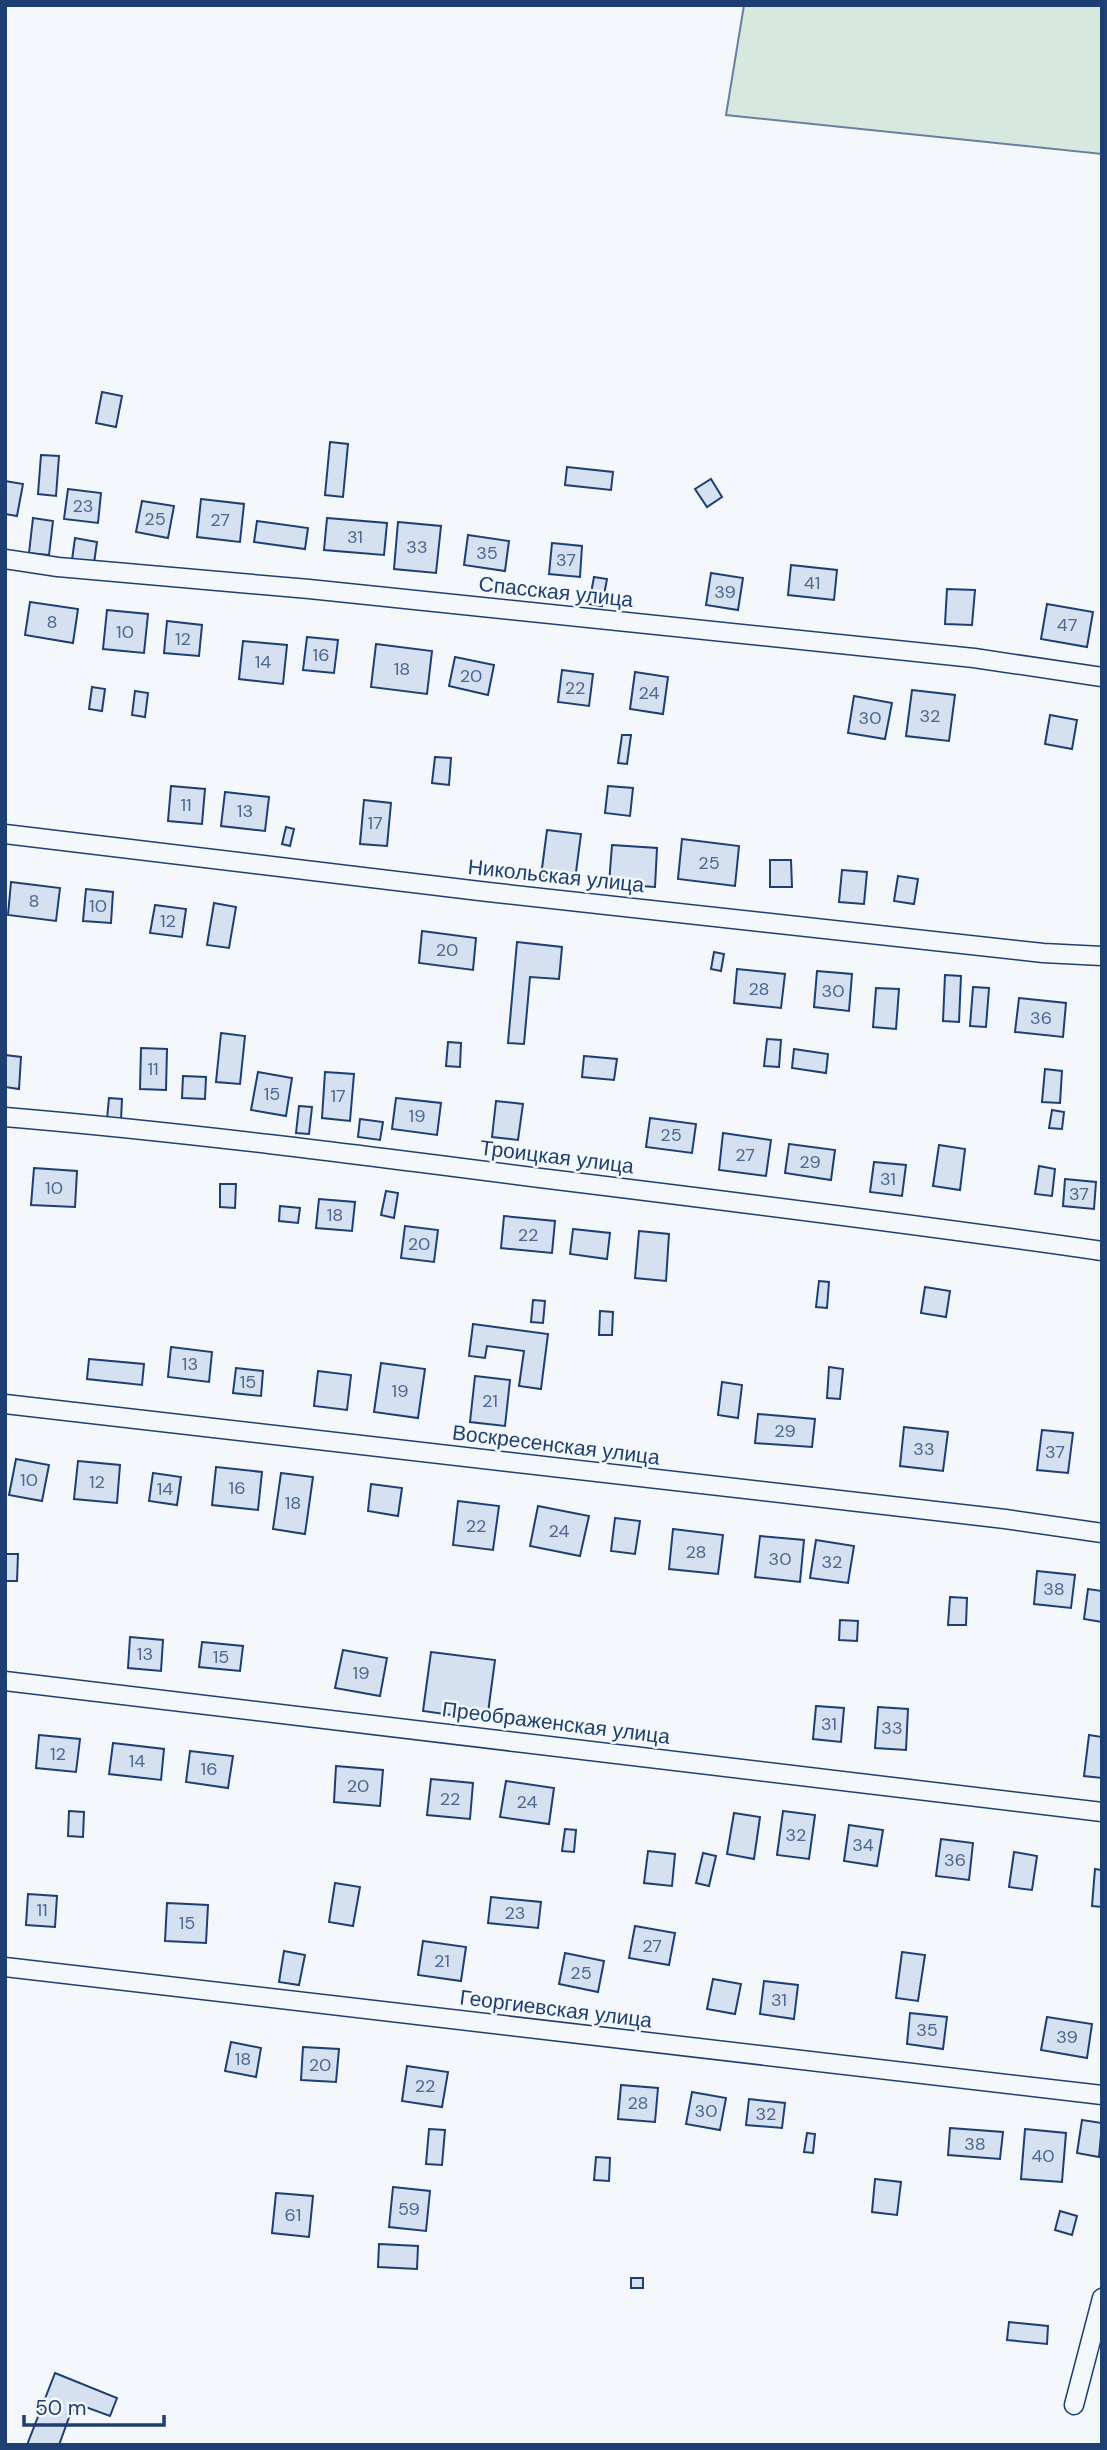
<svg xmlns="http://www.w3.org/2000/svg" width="1107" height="2450" font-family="'DM Sans',sans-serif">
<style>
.green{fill:#d7e8df;stroke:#687fa3;stroke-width:2}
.building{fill:#d5e0f0;stroke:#1d3f73;stroke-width:2}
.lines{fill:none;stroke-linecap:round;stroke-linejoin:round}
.street-casing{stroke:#1d3f73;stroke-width:21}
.street{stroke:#f4f7fb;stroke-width:18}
.labels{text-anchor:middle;stroke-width:5;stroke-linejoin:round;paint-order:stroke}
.number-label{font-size:18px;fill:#4b6792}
.street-label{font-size:21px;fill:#1d3f73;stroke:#f4f7fb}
</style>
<rect width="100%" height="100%" fill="#f4f7fb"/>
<path class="green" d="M744,5H1102V154L726,115Z"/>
<g class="building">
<path d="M102,392L122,396L116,427L96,423Z"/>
<path d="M330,442L348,444L343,497L325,495Z"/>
<path d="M41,455L59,456L56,496L38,494Z"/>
<path d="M567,467L613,472L611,490L565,485Z"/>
<path d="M711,479L722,497L707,507L695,489Z"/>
<path d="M5,481L23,484L17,516L5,514Z"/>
<path d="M68,489L101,493L98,523L64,519Z"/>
<path d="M201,499L244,504L240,542L197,537Z"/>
<path d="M142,501L174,506L168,538L136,532Z"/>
<path d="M33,518L53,521L49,555L29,553Z"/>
<path d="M327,518L387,523L384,555L324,550Z"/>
<path d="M257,521L308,528L305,549L254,542Z"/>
<path d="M398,522L441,526L436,573L394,569Z"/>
<path d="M468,535L509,541L505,571L464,565Z"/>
<path d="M75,538L97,542L94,563L72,560Z"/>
<path d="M552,543L582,546L580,577L549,574Z"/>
<path d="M791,565L837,570L834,600L788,595Z"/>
<path d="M711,573L743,578L738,610L706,605Z"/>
<path d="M594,577L607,579L602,606L589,604Z"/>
<path d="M947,589L975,590L972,625L945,624Z"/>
<path d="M30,602L78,609L73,643L25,635Z"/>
<path d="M1047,604L1093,612L1087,647L1041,639Z"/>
<path d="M107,610L148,614L144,653L103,649Z"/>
<path d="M167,621L202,625L199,656L164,653Z"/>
<path d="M307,637L338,640L334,673L303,670Z"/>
<path d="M243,641L287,645L283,684L239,679Z"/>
<path d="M376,644L432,651L427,694L371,687Z"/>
<path d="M455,657L494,665L488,695L449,686Z"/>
<path d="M562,670L593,674L589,706L558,702Z"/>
<path d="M635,672L668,677L663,714L630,709Z"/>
<path d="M92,687L105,689L102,711L89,709Z"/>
<path d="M912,690L955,695L949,741L906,736Z"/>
<path d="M135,691L148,693L145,717L132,715Z"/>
<path d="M854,696L892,703L885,739L848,733Z"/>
<path d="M1050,715L1077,720L1072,749L1045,744Z"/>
<path d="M622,735H631L627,764L618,763Z"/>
<path d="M435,757L451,758L449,785L432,783Z"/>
<path d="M171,786L205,789L202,824L168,821Z"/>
<path d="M608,786L633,788L630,816L605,813Z"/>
<path d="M225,792L269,797L265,831L221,826Z"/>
<path d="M364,800L391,803L387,846L360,844Z"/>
<path d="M286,827L294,829L290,846L282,844Z"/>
<path d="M547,830L581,834L575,880L541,876Z"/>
<path d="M682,839L739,846L735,886L678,879Z"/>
<path d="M612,845L657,848L655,887L609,884Z"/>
<path d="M770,860H791L792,887H770Z"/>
<path d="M842,870L867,872L864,904L839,902Z"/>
<path d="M898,876L918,879L914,904L894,901Z"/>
<path d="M11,882L60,888L56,921L8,915Z"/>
<path d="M86,889L113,892L111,923L83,921Z"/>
<path d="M214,903L236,907L229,948L207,945Z"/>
<path d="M155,905L186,909L182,937L150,933Z"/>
<path d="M422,931L476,938L473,970L419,963Z"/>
<path d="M517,942L562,947L559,979L530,977L524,1044L508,1043Z"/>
<path d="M714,952L724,954L721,971L711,969Z"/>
<path d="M737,969L785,974L781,1008L734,1003Z"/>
<path d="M817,971L852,974L849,1011L814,1007Z"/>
<path d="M945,975L961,976L959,1022L943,1021Z"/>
<path d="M973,987L989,988L986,1027L970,1026Z"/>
<path d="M876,988L899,989L896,1029L873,1027Z"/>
<path d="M1019,998L1066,1003L1063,1037L1015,1032Z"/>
<path d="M221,1033L245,1036L240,1084L216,1082Z"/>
<path d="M767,1039L781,1040L779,1067L764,1066Z"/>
<path d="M448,1042L461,1043L460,1067L446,1066Z"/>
<path d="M141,1048L167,1049L166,1090L140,1089Z"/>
<path d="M794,1049L828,1054L826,1073L792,1068Z"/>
<path d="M5,1055L21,1057L19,1089L5,1087Z"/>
<path d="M584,1056L617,1059L614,1080L582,1077Z"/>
<path d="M1045,1069L1062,1071L1060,1103L1042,1102Z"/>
<path d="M258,1072L292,1078L286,1116L251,1110Z"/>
<path d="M325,1072L354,1074L350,1121L322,1118Z"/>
<path d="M183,1076L206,1077L205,1099L182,1098Z"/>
<path d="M109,1098L122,1099L121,1120L107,1119Z"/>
<path d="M396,1098L441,1103L437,1135L392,1129Z"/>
<path d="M496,1101L523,1104L518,1140L492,1137Z"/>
<path d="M299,1106L312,1107L309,1134L296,1133Z"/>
<path d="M1052,1110L1064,1112L1062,1129L1049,1128Z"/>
<path d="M650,1118L696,1124L692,1153L646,1147Z"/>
<path d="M360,1119L383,1122L380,1140L358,1137Z"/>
<path d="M723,1133L771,1140L766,1176L719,1170Z"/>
<path d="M789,1144L835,1150L831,1180L785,1173Z"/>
<path d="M939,1145L965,1149L960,1190L933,1186Z"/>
<path d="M874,1162L906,1165L902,1196L870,1192Z"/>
<path d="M1039,1166L1055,1169L1052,1196L1035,1194Z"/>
<path d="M34,1168L77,1171L75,1207L31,1205Z"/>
<path d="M1065,1179L1096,1182L1094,1209L1063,1206Z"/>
<path d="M220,1184H236L235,1208L220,1207Z"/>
<path d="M386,1191L398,1193L394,1218L381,1215Z"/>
<path d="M319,1199L355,1202L352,1231L316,1228Z"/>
<path d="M280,1206L300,1208L298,1223L279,1221Z"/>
<path d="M504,1216L555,1221L552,1253L501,1248Z"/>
<path d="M405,1226L438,1230L434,1262L401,1258Z"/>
<path d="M573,1229L610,1233L607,1259L570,1254Z"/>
<path d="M639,1231L669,1234L666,1281L635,1278Z"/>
<path d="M819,1281L829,1282L827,1308L816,1307Z"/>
<path d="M925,1287L950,1291L946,1317L921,1313Z"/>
<path d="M533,1300L545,1301L543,1323L531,1322Z"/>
<path d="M600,1311L613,1312L612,1335H599Z"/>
<path d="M473,1324L548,1334L541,1389L519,1386L524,1351L487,1346L485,1358L469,1356Z"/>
<path d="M171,1347L212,1352L209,1382L168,1377Z"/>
<path d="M89,1359L144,1364L142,1385L87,1379Z"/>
<path d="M381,1363L425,1369L418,1418L374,1412Z"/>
<path d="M829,1367L843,1369L840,1399L827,1398Z"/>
<path d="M236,1368L263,1371L261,1396L233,1393Z"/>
<path d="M318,1371L351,1375L347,1410L314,1406Z"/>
<path d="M475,1376L510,1380L505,1426L470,1422Z"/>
<path d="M722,1382L742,1385L738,1418L718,1415Z"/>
<path d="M758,1414L815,1419L812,1447L755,1443Z"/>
<path d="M904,1427L948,1432L943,1471L900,1466Z"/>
<path d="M1042,1430L1073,1433L1068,1473L1037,1470Z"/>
<path d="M16,1459L49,1465L42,1501L9,1495Z"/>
<path d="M78,1461L120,1465L117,1503L74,1499Z"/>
<path d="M216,1467L262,1472L258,1510L212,1505Z"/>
<path d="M153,1473L181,1477L177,1505L149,1501Z"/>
<path d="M281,1473L313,1477L305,1534L273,1529Z"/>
<path d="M371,1484L402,1488L398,1516L368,1511Z"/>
<path d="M458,1501L499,1506L493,1550L453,1545Z"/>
<path d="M538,1506L589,1516L580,1556L530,1546Z"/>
<path d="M615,1518L640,1521L635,1554L611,1551Z"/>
<path d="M673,1529L723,1535L718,1574L669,1569Z"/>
<path d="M760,1536L804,1540L800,1582L755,1577Z"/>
<path d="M816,1540L854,1546L848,1583L810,1578Z"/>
<path d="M5,1554H18L17,1581H5Z"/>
<path d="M1037,1571L1075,1575L1071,1608L1034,1604Z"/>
<path d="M1088,1589L1102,1591V1622L1084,1619Z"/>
<path d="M950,1597L967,1598L966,1625H948Z"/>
<path d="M840,1620L858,1621L857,1641L839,1640Z"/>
<path d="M130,1637L163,1640L161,1671L128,1668Z"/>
<path d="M202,1642L243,1646L240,1671L199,1667Z"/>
<path d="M343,1650L387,1658L380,1696L335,1688Z"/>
<path d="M431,1652L495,1660L487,1720L423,1711Z"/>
<path d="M816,1706L844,1708L841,1742L813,1739Z"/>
<path d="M878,1707L908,1709L906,1750L875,1748Z"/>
<path d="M39,1735L80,1739L76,1772L36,1768Z"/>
<path d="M1089,1735L1102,1737V1778L1084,1776Z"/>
<path d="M113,1743L164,1749L161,1780L109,1774Z"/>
<path d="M190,1751L233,1756L228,1788L186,1782Z"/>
<path d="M336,1766L383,1770L380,1806L334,1802Z"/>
<path d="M431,1779L473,1783L470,1819L427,1815Z"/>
<path d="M506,1781L554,1788L549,1824L500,1817Z"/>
<path d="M69,1811L84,1812L83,1837L68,1836Z"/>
<path d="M783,1811L815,1815L809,1859L777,1855Z"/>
<path d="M734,1813L760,1817L754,1859L727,1854Z"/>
<path d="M849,1825L883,1830L877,1866L844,1861Z"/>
<path d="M565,1829L576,1830L574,1852L562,1851Z"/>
<path d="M941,1839L973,1843L969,1880L936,1876Z"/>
<path d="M648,1851L675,1854L672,1886L644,1883Z"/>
<path d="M1014,1852L1037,1856L1032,1890L1009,1887Z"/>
<path d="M703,1853L716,1856L709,1886L696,1883Z"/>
<path d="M1095,1869L1102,1870V1907L1092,1906Z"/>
<path d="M335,1883L360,1887L353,1926L329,1922Z"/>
<path d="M28,1894L57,1896L55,1927L26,1925Z"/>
<path d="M491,1897L541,1902L538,1928L488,1923Z"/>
<path d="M167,1903L208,1905L206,1943L165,1941Z"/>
<path d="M635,1926L675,1933L669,1965L629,1958Z"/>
<path d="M423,1941L466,1947L461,1981L418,1975Z"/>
<path d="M284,1951L305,1955L299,1985L279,1982Z"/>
<path d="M902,1952L925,1955L918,2001L896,1998Z"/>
<path d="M565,1953L604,1961L598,1992L559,1984Z"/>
<path d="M713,1979L741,1984L735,2014L707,2009Z"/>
<path d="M764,1981L798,1985L794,2019L760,2014Z"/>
<path d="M910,2013L947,2017L943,2049L907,2044Z"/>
<path d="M1047,2017L1092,2024L1087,2058L1041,2050Z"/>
<path d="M231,2042L261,2048L256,2077L225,2071Z"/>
<path d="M303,2047L339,2049L336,2082L301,2080Z"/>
<path d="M407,2066L448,2072L442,2107L402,2101Z"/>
<path d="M621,2085L658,2088L655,2122L618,2119Z"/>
<path d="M692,2092L726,2098L720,2130L686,2124Z"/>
<path d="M749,2099L785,2103L782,2128L746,2125Z"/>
<path d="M1082,2120L1102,2123L1099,2157L1077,2153Z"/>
<path d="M950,2128L1003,2132L1000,2159L948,2155Z"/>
<path d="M429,2129L445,2130L442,2165L426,2164Z"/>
<path d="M1025,2129L1066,2133L1062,2182L1021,2179Z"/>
<path d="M807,2133L815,2134L813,2153L804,2152Z"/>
<path d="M596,2157L610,2158L609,2181L594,2180Z"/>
<path d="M875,2179L901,2182L897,2215L872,2212Z"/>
<path d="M393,2187L430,2191L426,2231L389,2227Z"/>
<path d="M276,2193L313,2196L309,2237L272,2233Z"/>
<path d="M1060,2211L1077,2216L1072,2235L1055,2230Z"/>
<path d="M379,2244L418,2246L417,2269L378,2267Z"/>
<rect x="631" y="2278" width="12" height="10"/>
<path d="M1009,2322L1048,2326L1047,2344L1007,2340Z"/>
<path d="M55,2373L117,2398L110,2416L83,2406L71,2412L59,2445H27Z"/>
</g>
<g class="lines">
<defs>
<g id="street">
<path d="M5,559L58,567L309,589L974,658L1102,677"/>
<path d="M5,834L488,892L1043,953L1102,956"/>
<path d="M5,1117C184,1132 362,1155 540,1178C728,1201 915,1224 1102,1251"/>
<path d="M5,1404L1005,1519L1102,1533"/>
<path d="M5,1681L1102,1812"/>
<path d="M5,1967L1102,2095"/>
<path d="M1074,2405L1102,2298"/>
</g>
</defs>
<use href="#street" class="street-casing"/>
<use href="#street" class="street"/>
</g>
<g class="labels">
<g class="number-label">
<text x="83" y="512">23</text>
<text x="155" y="525">25</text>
<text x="220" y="526">27</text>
<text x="355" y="543">31</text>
<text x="417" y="553">33</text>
<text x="487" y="559">35</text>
<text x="566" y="566">37</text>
<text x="812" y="589">41</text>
<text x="725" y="598">39</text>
<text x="52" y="628">8</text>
<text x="1067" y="631">47</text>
<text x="125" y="638">10</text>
<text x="183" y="645">12</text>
<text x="321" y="661">16</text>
<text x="263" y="668">14</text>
<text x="402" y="675">18</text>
<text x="471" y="682">20</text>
<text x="575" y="694">22</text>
<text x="649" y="699">24</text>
<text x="930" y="722">32</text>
<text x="870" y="724">30</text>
<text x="186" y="811">11</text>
<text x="245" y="817">13</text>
<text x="375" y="829">17</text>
<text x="709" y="869">25</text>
<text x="34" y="907">8</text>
<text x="98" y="912">10</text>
<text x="168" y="927">12</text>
<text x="447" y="956">20</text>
<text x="759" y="995">28</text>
<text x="833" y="997">30</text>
<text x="1041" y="1024">36</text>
<text x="153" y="1075">11</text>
<text x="272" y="1100">15</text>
<text x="338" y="1102">17</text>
<text x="417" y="1122">19</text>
<text x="671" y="1141">25</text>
<text x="745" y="1161">27</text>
<text x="810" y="1168">29</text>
<text x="888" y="1185">31</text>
<text x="54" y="1194">10</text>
<text x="1079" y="1200">37</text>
<text x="335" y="1221">18</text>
<text x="528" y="1241">22</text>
<text x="419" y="1250">20</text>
<text x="190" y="1370">13</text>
<text x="248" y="1388">15</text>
<text x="400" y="1397">19</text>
<text x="490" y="1407">21</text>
<text x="785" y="1437">29</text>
<text x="924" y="1455">33</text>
<text x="1055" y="1458">37</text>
<text x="29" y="1486">10</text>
<text x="97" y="1488">12</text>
<text x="237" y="1494">16</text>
<text x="165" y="1495">14</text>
<text x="293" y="1509">18</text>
<text x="476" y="1532">22</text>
<text x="559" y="1537">24</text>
<text x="696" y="1558">28</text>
<text x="780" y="1565">30</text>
<text x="832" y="1568">32</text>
<text x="1054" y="1595">38</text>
<text x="145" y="1660">13</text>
<text x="221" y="1663">15</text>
<text x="361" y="1679">19</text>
<text x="829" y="1730">31</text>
<text x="892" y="1734">33</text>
<text x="58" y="1760">12</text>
<text x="137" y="1767">14</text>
<text x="209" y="1775">16</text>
<text x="358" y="1792">20</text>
<text x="450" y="1805">22</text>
<text x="527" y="1808">24</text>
<text x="796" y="1841">32</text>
<text x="863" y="1851">34</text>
<text x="955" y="1866">36</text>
<text x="42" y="1916">11</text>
<text x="515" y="1919">23</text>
<text x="187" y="1929">15</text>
<text x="652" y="1952">27</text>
<text x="442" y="1967">21</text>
<text x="581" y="1979">25</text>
<text x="779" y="2006">31</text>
<text x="927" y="2036">35</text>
<text x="1067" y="2043">39</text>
<text x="243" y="2065">18</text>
<text x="320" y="2071">20</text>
<text x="425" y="2092">22</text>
<text x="638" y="2109">28</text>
<text x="706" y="2117">30</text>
<text x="766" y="2120">32</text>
<text x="975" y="2150">38</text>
<text x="1043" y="2162">40</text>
<text x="409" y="2215">59</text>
<text x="293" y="2221">61</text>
</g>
<g class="street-label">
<text transform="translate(556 592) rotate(6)" y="7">Спасская улица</text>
<text transform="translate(556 876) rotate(6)" y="7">Никольская улица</text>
<text transform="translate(557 1157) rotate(7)" y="7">Троицкая улица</text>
<text transform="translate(556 1445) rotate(7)" y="7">Воскресенская улица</text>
<text transform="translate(556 1723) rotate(7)" y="7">Преображенская улица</text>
<text transform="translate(556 2009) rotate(7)" y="7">Георгиевская улица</text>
</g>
</g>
<rect width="1107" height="2450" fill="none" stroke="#1d3f73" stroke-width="14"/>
<path d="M24 2415v10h140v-10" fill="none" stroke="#1d3f73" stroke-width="3.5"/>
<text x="35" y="2415" font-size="21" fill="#1d3f73" stroke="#f4f7fb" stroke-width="5" paint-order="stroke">50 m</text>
</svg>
